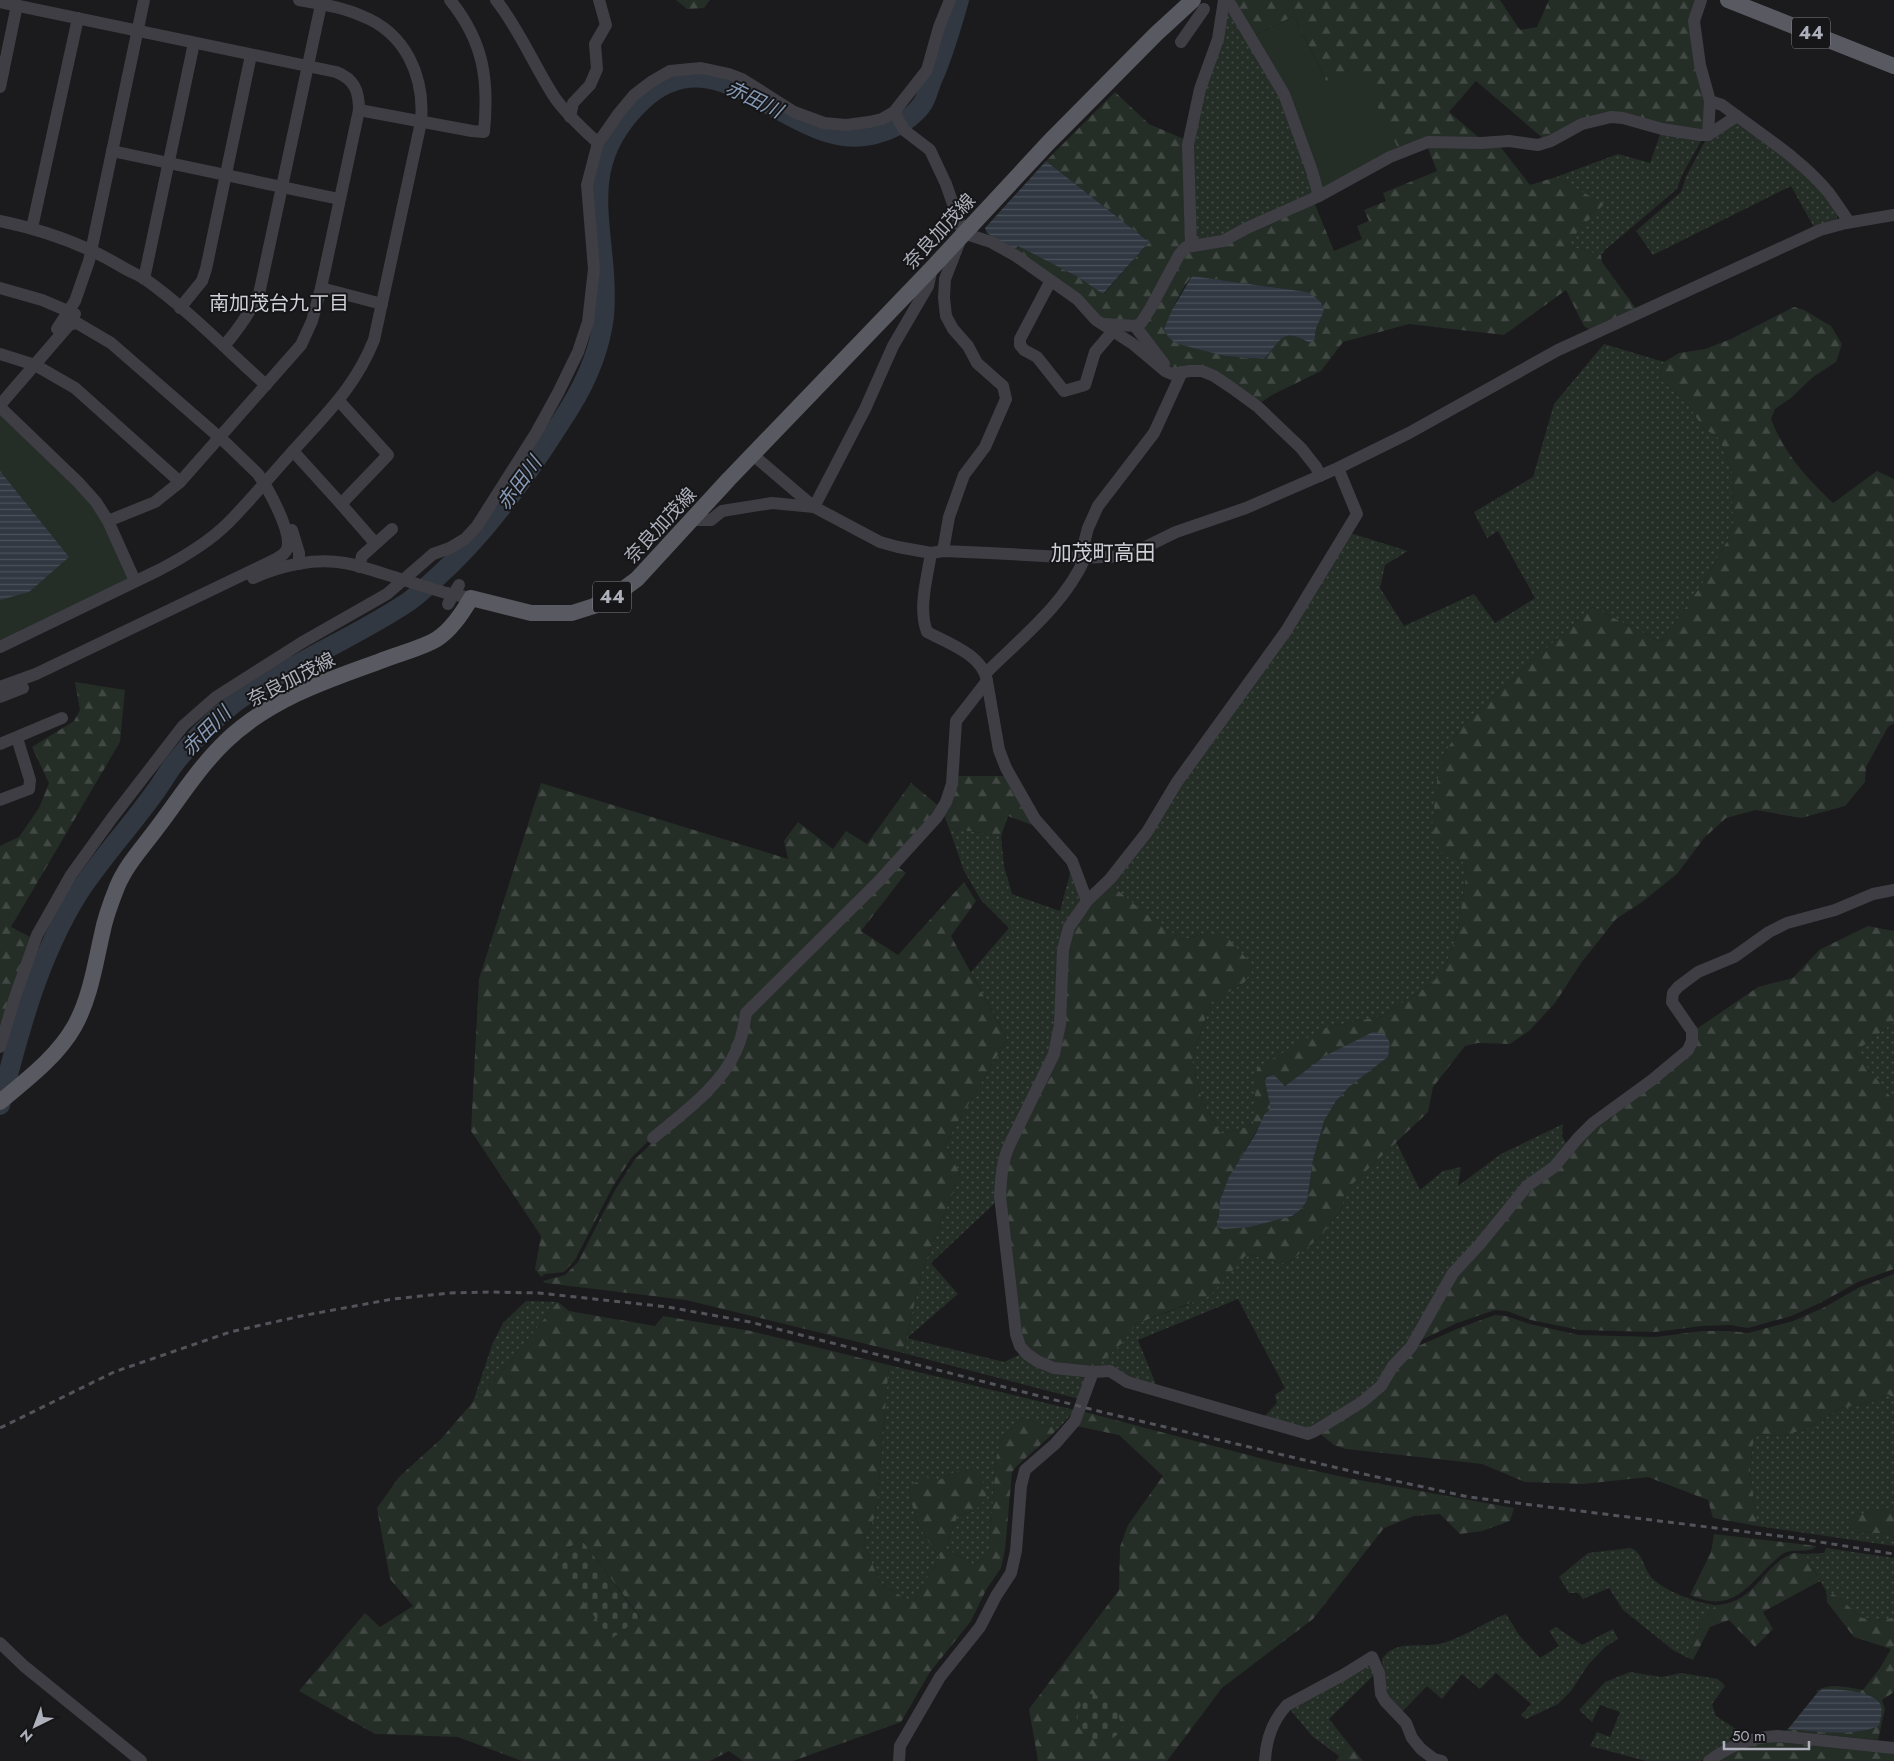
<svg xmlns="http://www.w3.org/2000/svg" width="1894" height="1761" font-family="Jost,'Noto Sans JP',sans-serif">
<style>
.grass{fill:url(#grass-dots)}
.forest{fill:url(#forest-firs);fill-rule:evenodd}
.cemetery{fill:url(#cemetery-stones)}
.green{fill:#252d27}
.water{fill:url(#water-rules)}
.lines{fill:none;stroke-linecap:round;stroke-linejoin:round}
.river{stroke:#313841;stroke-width:20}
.minor{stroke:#3e3e44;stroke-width:12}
.major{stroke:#585961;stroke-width:16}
.rail{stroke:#53545b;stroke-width:3;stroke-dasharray:6 5;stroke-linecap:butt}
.minor-bridge{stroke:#3e3e44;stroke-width:12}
.labels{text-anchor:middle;stroke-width:4;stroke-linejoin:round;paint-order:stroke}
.shield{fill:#161618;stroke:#80828b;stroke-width:1}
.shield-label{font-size:18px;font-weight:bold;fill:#aeb1bc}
.street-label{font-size:19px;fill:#aeb1bc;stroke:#161618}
.water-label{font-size:20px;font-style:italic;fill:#869ab6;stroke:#161618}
.neighbourhood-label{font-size:20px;fill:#cfd0d8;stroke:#161618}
.quarter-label{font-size:21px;fill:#cfd0d8;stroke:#161618}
</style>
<defs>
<pattern id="grass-dots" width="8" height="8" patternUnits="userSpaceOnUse" patternTransform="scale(1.25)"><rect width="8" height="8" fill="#252d27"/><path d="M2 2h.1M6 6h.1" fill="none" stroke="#424944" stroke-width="1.8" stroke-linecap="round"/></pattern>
<pattern id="forest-firs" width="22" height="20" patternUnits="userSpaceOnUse" patternTransform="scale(1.25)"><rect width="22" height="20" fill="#252d27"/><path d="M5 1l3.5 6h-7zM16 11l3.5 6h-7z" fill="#424944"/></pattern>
<pattern id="cemetery-stones" width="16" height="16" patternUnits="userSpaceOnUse" patternTransform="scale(1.25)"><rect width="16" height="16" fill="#252d27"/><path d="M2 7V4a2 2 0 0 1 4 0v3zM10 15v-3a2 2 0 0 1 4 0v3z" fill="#424944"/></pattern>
<pattern id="water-rules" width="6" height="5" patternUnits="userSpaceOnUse" patternTransform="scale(1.25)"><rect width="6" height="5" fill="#313841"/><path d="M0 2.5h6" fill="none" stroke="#4c525a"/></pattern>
</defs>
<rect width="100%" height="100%" fill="#1b1b1d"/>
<g class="grass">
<path d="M1231,12L1281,96L1315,195L1222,238L1192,242L1190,142L1226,13Z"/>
<path d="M1734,121L1806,173L1837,212V219L1815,229L1791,186L1653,255L1636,231L1681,192L1686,177L1705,141Z"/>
<path d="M1661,132L1701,141L1682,175L1677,189L1605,250L1601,255L1564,245L1603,204L1556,177L1618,154L1650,163Z"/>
<path d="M1604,344L1664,362L1659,378L1689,406L1703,428L1719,438L1732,471L1733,523L1728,540L1701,586L1661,642L1592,607L1463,724L1443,756L1463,862L1467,871L1457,934L1444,970L1431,984L1382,1016L1324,1028L1253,1125L1221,1134L1202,1100L1192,1061L1210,1003L1244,983L1209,932L1182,940L1140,909L1109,883L1350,533L1408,551L1385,565L1380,588L1404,626L1474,594L1495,623L1535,598L1498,531L1487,538L1474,512L1533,477L1554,404Z"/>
<path d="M949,828L1001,836L1004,866L1012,894L1060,911L1072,866L1083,899L1052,1047L996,1202L931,1263L958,1294L907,1338L1004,1362L1021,1354L1053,1372L1085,1378L1079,1399L903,1353L922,1271L960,1174L945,1144L1007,1039L971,972L1009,928L981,900L964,871Z"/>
<path d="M1894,1022V1101L1855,1052Z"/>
<path d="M1563,1124L1562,1136L1567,1145L1378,1384L1308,1431L1263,1418L1277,1403L1275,1395L1285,1388L1238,1299L1138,1340L1157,1387L1094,1369L1122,1343L1136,1324L1192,1303L1247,1254L1280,1263H1288L1319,1238L1341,1210L1346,1190L1396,1142L1420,1190L1443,1171L1461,1167L1458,1186L1501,1154Z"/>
<path d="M526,1301L558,1302L499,1375L473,1402L492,1345L503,1323Z"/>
<path d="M889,1365L1075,1410L1058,1429L1022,1418L1001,1439L996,1459L989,1553L974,1565L945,1548L958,1515L974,1511L957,1471L937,1481L909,1489C914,1519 921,1533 940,1557L912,1603L880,1582L863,1543L876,1514Z"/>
<path d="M1888,1394L1894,1399V1507L1865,1513L1854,1532L1894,1534V1546L1757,1526L1750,1470L1754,1434L1784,1436L1810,1427L1841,1408L1873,1402Z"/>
<path d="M1631,1548C1643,1552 1644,1571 1653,1579C1665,1591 1699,1604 1716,1605L1700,1624L1686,1657L1673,1650L1623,1610L1609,1588L1583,1599L1578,1593H1569L1559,1577L1588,1553Z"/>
<path d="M1826,1548L1894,1558V1617L1885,1620L1862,1618L1837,1596L1826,1591L1805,1554L1824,1553Z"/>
<path d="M1506,1614L1519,1635L1540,1658L1559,1646L1549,1631L1556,1627L1582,1645L1613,1629L1618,1639L1605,1647L1588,1665L1571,1691L1558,1704L1526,1719L1521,1715L1531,1704L1496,1673L1480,1689L1462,1674L1442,1699L1427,1686L1402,1712L1388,1699L1382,1659C1396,1638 1422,1649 1443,1643C1465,1637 1485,1622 1506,1614Z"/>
<path d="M1361,1667H1370L1375,1674L1329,1719L1348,1743L1339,1756L1312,1736L1288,1707Z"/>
<path d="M1630,1672L1661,1677L1681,1673L1718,1679L1725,1686L1712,1704L1716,1716L1745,1735L1720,1746L1701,1761H1646L1590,1746L1597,1732L1610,1737L1620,1712L1600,1705L1592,1722L1579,1710L1605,1682Z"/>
</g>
<g class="forest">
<path d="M676,0H710L704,8L687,9Z"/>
<path d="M1232,0H1500L1520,30L1537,27L1549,0H1696L1706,98L1705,132L1623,116L1546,141L1476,81L1449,112L1483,141H1442L1400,152L1326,81L1294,16L1254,36Z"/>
<path d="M1115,92L1149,124L1186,140L1188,244L1139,321H1105L1014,250L1018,246L1078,277L1104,294L1149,242L1046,161Z"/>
<path d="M1499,145L1530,185L1556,177L1604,204L1565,245L1601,255L1602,262L1637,310L1590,330L1584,326L1566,290L1504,335L1409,324L1343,342L1321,371L1272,395L1260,403L1218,375L1174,369L1164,361L1139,327L1184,253L1314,202L1334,251L1362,239L1357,226L1369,221L1364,210L1386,201L1383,193L1437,171L1427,146ZM1192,276L1307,292L1323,306C1323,318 1320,317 1316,326C1314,332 1313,337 1310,343C1282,328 1283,338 1264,359L1225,356L1204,350L1164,329C1172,312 1179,291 1192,276Z"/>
<path d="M1794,307L1804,310L1831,326L1842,344L1836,362L1813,377L1791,398L1775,409L1771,419C1785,455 1806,477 1833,503L1877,471L1894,479V723L1888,727L1866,767L1865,782L1845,806L1801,818L1756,810L1726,818L1704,838L1677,874L1642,902L1616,919L1581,963L1555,1003L1530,1030L1510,1044L1478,1043L1465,1046L1433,1087L1428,1112L1346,1190L1341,1210L1319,1238L1288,1263H1280L1247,1254L1211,1295L1136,1324L1122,1343L1094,1369L1065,1365L1040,1357L1032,1351L1023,1339L1013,1282L1003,1176L1062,1020L1071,928L1109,883L1140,909L1182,940L1209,932L1228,938L1254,967L1244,983L1210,1003L1192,1061L1202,1100L1221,1134L1253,1125L1257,1068L1324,1028L1382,1016L1431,984L1444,970L1457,934L1467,871L1463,862L1444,856L1436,843L1432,826L1437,782L1443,756L1463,724L1592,607L1661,642L1701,586L1728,540L1733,523L1732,471L1719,438L1703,428L1689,406L1659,378L1664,362L1679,353L1705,349L1731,339ZM1390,1043L1388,1057L1350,1086L1336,1101L1324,1121L1313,1160L1307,1201L1299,1211L1292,1216L1250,1227L1220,1228L1217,1220C1222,1213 1219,1202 1222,1194C1231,1172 1243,1154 1254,1135C1260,1125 1263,1116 1271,1108L1265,1081L1274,1075L1285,1086L1325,1056Z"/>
<path d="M75,682L125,690L120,742L11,927L36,940L0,1049V846L19,837L39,808L49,783L32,747L74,721L80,710Z"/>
<path d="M956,776H1006L1038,827L1008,816L1001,836L949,828L943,813Z"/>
<path d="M541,783L788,859L784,841L798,822L833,849L846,831L867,844L911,783L940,807L851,904L743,1012L742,1028L724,1069L632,1157L612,1188L575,1260L564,1272L545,1274L541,1277L535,1269L541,1236L471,1131L479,979Z"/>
<path d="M898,867L906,873L861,931L898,955L964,882L976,901L951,936L1007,1039L945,1144L960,1174L922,1271L903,1353L686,1300L545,1283L543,1281L565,1275L578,1262L615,1190L635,1159L711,1088L748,1017Z"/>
<path d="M1868,926L1894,931V1022L1855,1052L1894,1101V1269L1858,1282L1820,1303L1791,1316L1748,1328L1730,1325L1702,1326L1655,1332L1579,1330L1531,1320L1507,1311L1495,1310L1457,1323L1419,1341L1456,1275L1521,1197L1580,1140L1686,1057L1695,1030L1758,987L1793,978L1819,950Z"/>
<path d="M1894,1274V1399L1888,1394L1873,1402L1841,1408L1810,1427L1784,1436L1754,1434L1750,1470L1757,1526L1713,1518L1708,1500L1648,1477L1583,1484L1525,1482L1482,1464L1346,1449L1334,1445L1318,1432L1334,1424L1416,1347L1459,1328L1495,1315L1506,1316L1530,1324L1579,1335L1656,1337L1702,1331H1729L1748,1333L1793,1321L1823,1308L1860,1287Z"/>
<path d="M558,1302L569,1311L655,1326L663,1316L751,1331L889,1365L876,1514L863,1543L880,1582L912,1603L940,1557C921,1533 914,1519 909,1489L913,1484L926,1477L937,1481L957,1471L973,1469L983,1482L987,1498L974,1511L958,1515L945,1548L974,1565L989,1553L996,1459L1001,1439L1022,1418L1058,1429L1017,1466L1012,1472L1005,1550L1001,1568L986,1590L971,1621L930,1672L901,1722L793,1761H743L729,1751L710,1761H522L458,1737L375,1734L299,1691L365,1613L380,1627L413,1606L390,1579L377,1508L399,1477L441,1439L473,1402L499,1375ZM581,1539L640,1617L612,1638L553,1560Z"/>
<path d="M1085,1412L1275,1462L1348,1478L1514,1508L1510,1521L1482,1531L1460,1534L1440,1514L1414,1516L1384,1528L1313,1619L1222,1688L1167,1761H1038L1029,1709L1119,1590L1120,1547L1128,1525L1163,1476L1119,1435L1076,1426Z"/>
<path d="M1894,1507V1534L1854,1532L1849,1520L1865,1513Z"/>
<path d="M1714,1534L1817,1546C1809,1554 1795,1548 1784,1553C1751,1577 1739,1617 1690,1595L1711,1552Z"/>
<path d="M1794,1553L1805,1554L1820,1581L1763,1612L1773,1629L1755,1647L1729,1620L1710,1627L1693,1660L1686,1657L1700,1624L1716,1605C1757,1603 1762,1564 1794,1553Z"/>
<path d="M1826,1591L1837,1596L1862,1618L1885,1620L1894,1617V1692L1882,1700L1885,1709L1878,1740L1785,1731L1788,1729C1818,1732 1851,1737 1879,1725L1823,1689L1818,1692L1816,1691C1830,1682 1847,1687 1863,1690L1880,1668L1891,1649L1854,1637L1827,1602Z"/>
<path d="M1764,1741L1894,1752V1761H1716L1725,1754Z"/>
<path d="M1348,1743L1363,1761H1336Z"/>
</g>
<g class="cemetery">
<path d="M581,1539L640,1618L611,1639L553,1560Z"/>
<path d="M1087,1693C1099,1695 1111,1701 1117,1712C1120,1717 1119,1722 1123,1727C1117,1737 1110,1741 1098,1743C1071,1723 1072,1722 1087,1693Z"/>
</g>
<g class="green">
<path d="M1294,16L1326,81L1357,66L1400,152L1320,194L1254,36Z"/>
<path d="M0,415L75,483L100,516L128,579L0,641Z"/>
</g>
<g class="water">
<path d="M1046,161L1149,242L1103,294L1078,277L1018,246L1014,250L987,233L985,228Z"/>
<path d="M1192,276L1307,292C1340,311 1313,316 1315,339L1310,343C1282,328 1283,338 1264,359L1225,356L1178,344L1169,338L1164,329L1172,310Z"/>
<path d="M0,471L69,557L29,592L0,600Z"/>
<path d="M1373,1032L1385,1034L1390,1043L1388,1057L1350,1086L1336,1101L1324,1121L1313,1160L1307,1201L1299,1211L1292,1216L1250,1227L1224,1229L1217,1227V1220L1219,1217L1220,1200L1229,1177L1256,1133L1264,1115L1271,1108L1265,1081L1267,1077L1274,1075L1285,1086L1325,1056Z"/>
<path d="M1823,1689C1837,1689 1877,1691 1881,1706C1883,1712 1880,1720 1879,1726C1851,1737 1818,1732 1788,1729L1818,1692Z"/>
</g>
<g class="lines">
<path class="river" d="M0,1105C19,1032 38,957 79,892C102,857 131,826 155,792C162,783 167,773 174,764C191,742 212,721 233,704C244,695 257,689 269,681C314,653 363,632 408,602C417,596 425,588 434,580C488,532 530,471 569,409C587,380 600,350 604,316C611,233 569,170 642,101C724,24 796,164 882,132C897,127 914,117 923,103C927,97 929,87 932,80C944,54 951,27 959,0"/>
<g class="minor">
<path d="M496,0C520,30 534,66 555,98C567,115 583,129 598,143"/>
<path d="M1225,0L1231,5L1284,94L1312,171L1319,196L1390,157L1428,142L1481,143L1509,141L1538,145L1551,141L1582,124L1611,117L1623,118L1662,129L1700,135H1708L1737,116C1768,139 1804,162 1829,193C1835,201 1841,210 1847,219L1846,223"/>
<path d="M1701,0L1694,21L1700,65L1710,101L1708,135"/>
<path d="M0,2L336,72C355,79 359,92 359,110L321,288L312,321L301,345L180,482L155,502L108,521"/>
<path d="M1181,42L1204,9"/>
<path d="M0,87L17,5"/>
<path d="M1710,101L1722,105L1737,116"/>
<path d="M359,110L472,131L484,132C489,80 484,42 450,0"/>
<path d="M894,112L904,130L930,150L946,184L963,233L945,279L944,298L946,316L953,329L968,346L977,363L1003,386L1006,399L985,447L964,475L949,517L943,551"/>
<path d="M570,117L573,103L590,85L597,69L595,44L606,25L599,0"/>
<path d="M112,151L339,199"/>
<path d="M0,221C44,230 86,245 124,268C131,272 138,275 145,279C186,308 228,351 266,385"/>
<path d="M32,228L78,18"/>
<path d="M963,233L991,242L1016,256L1077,299L1096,320L1133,344L1165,371L1172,374L1190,371H1202L1214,376L1232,388L1258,407L1301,448L1316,467L1320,476"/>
<path d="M1191,245L1188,145L1200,89L1218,39L1224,0"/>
<path d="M144,279L194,43"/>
<path d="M1050,282L1020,339V345L1024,350L1037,357L1064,391L1085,385L1095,352L1113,331"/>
<path d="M0,288L42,300L75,314"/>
<path d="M321,288L382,304"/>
<path d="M180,308L202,281L206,269L251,55"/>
<path d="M1104,324L1135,326L1141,323L1150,309L1179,255L1186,247L1223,241L1247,228L1319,196"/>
<path d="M1135,326L1164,364"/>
<path d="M57,329L75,301L89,261L144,0"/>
<path d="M224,346C238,330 249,314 259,294L322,0"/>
<path d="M0,354L35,365L75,388L180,482"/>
<path d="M0,405L69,325L77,323L111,343L227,444L258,474C267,487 293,532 287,549C285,554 281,556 276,559L36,674L0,687"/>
<path d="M0,407L78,482L96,502L108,521L135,581"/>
<path d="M293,451L341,504L388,455L339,401"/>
<path d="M753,455L814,507L880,542L898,547L931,553L943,551L989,553L1080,558L1127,556L1176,532L1246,508L1338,468L1409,433L1558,350L1820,230L1846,223L1894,215"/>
<path d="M1338,468L1357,514L1286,631L1177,782L1147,832L1110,879L1087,901L1069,927L1063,950L1060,1024L1054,1054L1009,1146C1002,1162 1001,1178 1000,1196L1016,1334L1020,1346L1027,1354L1037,1361L1054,1368L1093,1372L1110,1371L1127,1382L1308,1434L1315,1431L1362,1402L1381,1386L1393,1366L1411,1347L1453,1273L1480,1244L1527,1186L1554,1167L1578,1138L1593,1123L1652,1080L1688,1050L1692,1041V1031L1672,1002L1673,993L1678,987L1698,972L1734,957L1769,932L1787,923L1835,910L1873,894L1894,890"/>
<path d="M341,504L375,543"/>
<path d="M814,507L865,409L893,346L928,286L932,268"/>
<path d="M691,520H711L722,511L772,503L814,507"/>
<path d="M292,530L299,553V564"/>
<path d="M1080,558L1088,528L1098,506L1154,433L1182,372"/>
<path d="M359,567L362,556L392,529"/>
<path d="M253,578C281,565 315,558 345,563C361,566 378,572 394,577"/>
<path d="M446,593L471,598"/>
<path d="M448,604L459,585"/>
<path d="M0,647L159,570C184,557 208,543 228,523C251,500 272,474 294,450C327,413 355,387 374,340L421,122C425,77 406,33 362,16C342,7 320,4 299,0"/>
<path d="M986,673C1021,638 1064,605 1085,558"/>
<path d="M987,681L999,750L1006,768L1035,819L1072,861L1087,901"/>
<path d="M0,697L23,688"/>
<path d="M0,744L62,718"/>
<path d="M0,800L29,789L30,780L17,738"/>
<path d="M0,1047L15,997L37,935L71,875L112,818L183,726L216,697L301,643L387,594L433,554L450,548L465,539L477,526L536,433L558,393L578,352L588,322L594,269L587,185L598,143L619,113L634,95L651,82L670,71L701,68L729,74L742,79L794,112L824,123L846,125L869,122L882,119L894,112L927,70L939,27L950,0"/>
<path d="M653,1138C683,1113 720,1087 736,1051C742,1039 744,1026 746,1013L878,882L937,817L946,802L952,784L956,721L987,681C983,655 948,643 927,632C918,608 927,579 931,553"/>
<path d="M0,1643L24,1666L141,1761"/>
<path d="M899,1761L900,1746L940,1677L980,1627L996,1596L1011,1573L1016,1551L1021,1486L1025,1470L1055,1444L1075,1421L1093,1372"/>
<path d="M1265,1761C1266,1740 1272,1721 1287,1705L1343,1675L1372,1657L1379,1673L1381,1694L1385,1701L1406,1723L1412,1738L1421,1749L1434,1759L1442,1761"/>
<path d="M1709,1761C1731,1745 1751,1737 1778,1736L1894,1748"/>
</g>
<g class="major">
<path d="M1728,0L1894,66"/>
<path d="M0,1102C26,1080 57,1057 74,1027C90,999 95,965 102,934C105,918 111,902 117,887C126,865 143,847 157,828C179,799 199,767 225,742C267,701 324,681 378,662C394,655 423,648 437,639C452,629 462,614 471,598L531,613H572L594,606L614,596L637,579L729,479L932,268L1049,142L1156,34L1193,0"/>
</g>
<path class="rail" d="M0,1428L114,1372L230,1332L301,1316L393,1299L450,1293L490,1292L539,1293L668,1307L750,1322L1102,1412L1359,1473L1469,1497L1795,1538L1894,1554"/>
<path class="minor-bridge" d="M394,577L446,593"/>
</g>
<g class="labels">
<g class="shield">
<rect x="1792" y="17.5" width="38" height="31" rx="4"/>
<rect x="593" y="581.5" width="38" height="31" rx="4"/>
</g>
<g class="shield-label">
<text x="1811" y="39">44</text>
<text x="612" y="603">44</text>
</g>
<g class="street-label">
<text transform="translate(939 231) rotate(-47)" y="7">奈良加茂線</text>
<text transform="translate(660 525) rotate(-47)" y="7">奈良加茂線</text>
<text transform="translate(291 679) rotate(-27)" y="7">奈良加茂線</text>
</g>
<g class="water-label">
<text transform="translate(754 99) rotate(26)" y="7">赤田川</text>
<text transform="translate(519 483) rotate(-54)" y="7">赤田川</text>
<text transform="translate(206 731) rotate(-45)" y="7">赤田川</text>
</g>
<g class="neighbourhood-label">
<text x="279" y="310">南加茂台九丁目</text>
</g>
<g class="quarter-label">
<text x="1103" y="560">加茂町高田</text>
</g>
</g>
<g transform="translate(35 1726) rotate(222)" stroke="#161618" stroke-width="4" paint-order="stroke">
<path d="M0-4L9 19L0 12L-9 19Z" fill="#aeb1bc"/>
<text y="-8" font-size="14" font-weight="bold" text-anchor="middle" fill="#aeb1bc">N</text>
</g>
<path d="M1724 1741v8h85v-8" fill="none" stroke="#aeb1bc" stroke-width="2.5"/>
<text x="1732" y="1741" font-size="15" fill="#aeb1bc" stroke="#161618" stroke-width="4" paint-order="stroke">50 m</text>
</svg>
